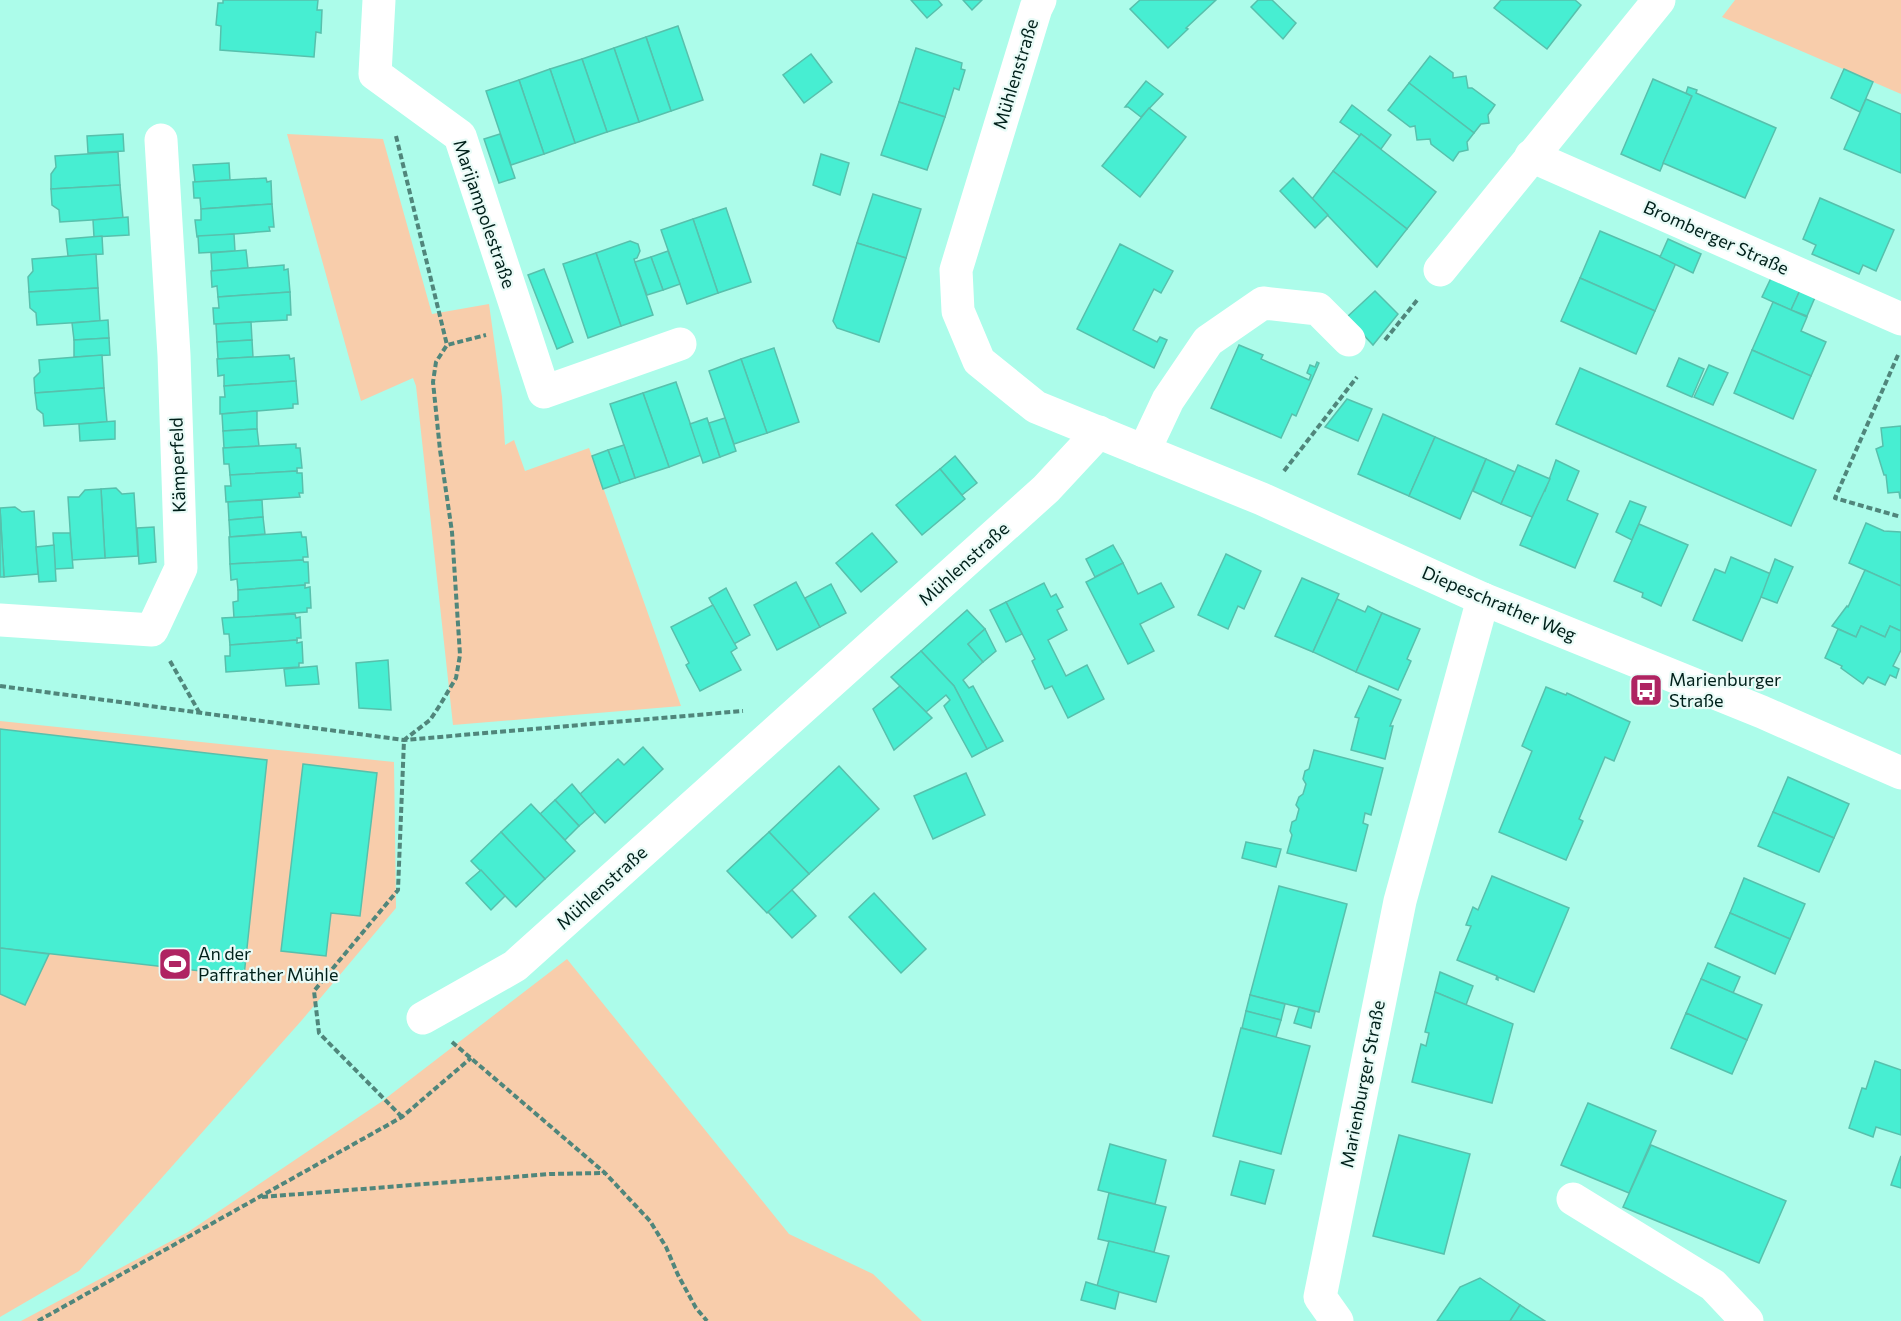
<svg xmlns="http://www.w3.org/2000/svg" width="1901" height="1321" font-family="Commissioner,sans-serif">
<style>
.green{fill:#f8cdab}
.building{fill:#47eed2;stroke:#57c0ac;stroke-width:1.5}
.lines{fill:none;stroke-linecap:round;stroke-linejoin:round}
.path{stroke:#50867b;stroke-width:4;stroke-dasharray:6 3;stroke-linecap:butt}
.minor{stroke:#fff;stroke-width:33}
.labels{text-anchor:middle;stroke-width:4.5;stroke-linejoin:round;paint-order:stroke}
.street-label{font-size:18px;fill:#00201a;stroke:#e9fbf7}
.poi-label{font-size:18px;fill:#00201a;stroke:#e9fbf7;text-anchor:start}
</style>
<rect width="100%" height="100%" fill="#acfcea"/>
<g class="green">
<path d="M1735,0H1901V94L1722,17Z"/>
<path d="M287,134L383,139L432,314L489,304L502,397L505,445L514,440L525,471L589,448L681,706L453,725L416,386L413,378L361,401Z"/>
<path d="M0,721L394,762L396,908L302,1020L79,1271L0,1317Z"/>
<path d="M567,959L789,1234L873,1274L922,1321H21L188,1232L381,1102Z"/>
</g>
<g class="building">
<path d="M223,0H318L317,10H322L321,33L316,32L314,57L220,50L221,26L216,25L218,3H223Z"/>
<path d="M911,0H938L942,5L927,18Z"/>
<path d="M963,0H982L972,10Z"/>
<path d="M1140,0H1216L1186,28L1188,29L1168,48L1130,9Z"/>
<path d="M1258,0H1272L1296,23L1283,39L1251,7Z"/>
<path d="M1501,0H1575L1581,5L1547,49L1494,8Z"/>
<path d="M678,26L703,100L671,111L646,37Z"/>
<path d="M646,37L671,111L639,122L614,48Z"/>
<path d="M614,48L639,122L607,132L582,59Z"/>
<path d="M916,48L962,63L961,69L965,70L959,90L954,88L945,117L899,102Z"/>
<path d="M811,54L832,82L804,103L783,75Z"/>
<path d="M1430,56L1453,73V78L1466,76L1468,88H1472L1495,105L1488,115L1489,123L1481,124L1474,133L1409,83Z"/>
<path d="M582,59L607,132L575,143L550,69Z"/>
<path d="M550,69L575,143L544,154L519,80Z"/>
<path d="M1844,69L1873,82L1860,112L1831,98Z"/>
<path d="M1653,79L1692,96L1660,171L1621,154Z"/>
<path d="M519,80L544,154L511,165L486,91Z"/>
<path d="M1146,81L1163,94L1141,117L1128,107H1125Z"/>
<path d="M1409,83L1474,133L1467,142L1468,150L1459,152L1453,161L1431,144L1430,139L1417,140L1415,126L1410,127L1388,110Z"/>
<path d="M1688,87L1697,90L1696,93L1776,128L1745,198L1663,163L1692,96L1686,93Z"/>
<path d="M1866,99L1901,114V173L1844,149Z"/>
<path d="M899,102L945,117L927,170L881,155Z"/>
<path d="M1352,105L1391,135L1381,149L1361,134L1360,136L1340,122Z"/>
<path d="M1149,108L1186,137L1140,197L1102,166Z"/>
<path d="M123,134L124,151L88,153L87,136Z"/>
<path d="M500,134L515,178L499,183L484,139Z"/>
<path d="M1361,134L1436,192L1407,229L1333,171Z"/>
<path d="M118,152L120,185L51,189V174L56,167L55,156Z"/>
<path d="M821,154L849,163L840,195L813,185Z"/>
<path d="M229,163L230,180L195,182L193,165Z"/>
<path d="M1333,171L1407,229L1377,267L1312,199Z"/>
<path d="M266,178L267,182L271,181L272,204L201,209L200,198H194L193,182Z"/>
<path d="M1293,178L1328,215L1315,228L1280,191Z"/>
<path d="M120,185L123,218L60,222L59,210L52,205L51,189Z"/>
<path d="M873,194L921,209L906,258L857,243Z"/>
<path d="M1820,198L1894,230L1876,271L1863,265L1859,274L1812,254L1816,245L1803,239Z"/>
<path d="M272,204L274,227H269L270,231L197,237L195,220H201V209Z"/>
<path d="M726,208L751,282L718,293L693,219Z"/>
<path d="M128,217L129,235L94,237L93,220Z"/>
<path d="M693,219L718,293L687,304L661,230Z"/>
<path d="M1600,231L1676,263L1655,311L1580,278Z"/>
<path d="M234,234L235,251L199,253L198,236Z"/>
<path d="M102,236L103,254L68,256L66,239Z"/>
<path d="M1668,239L1701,254L1693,273L1660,257Z"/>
<path d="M630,241L638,244L640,251L637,258L634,259L653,315L621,326L596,253Z"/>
<path d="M857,243L906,258L879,342L837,328L833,321Z"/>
<path d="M1120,244L1173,271L1161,293L1154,289L1133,330L1157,342L1160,337L1167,340L1154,368L1077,329Z"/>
<path d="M246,250L248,268L212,271L211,253Z"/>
<path d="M668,251L680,284L663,290L651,257Z"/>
<path d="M596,253L621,326L588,338L563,264Z"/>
<path d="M96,254L98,288L29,292L28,277L33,271L32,259Z"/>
<path d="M651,257L663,290L647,295L635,262Z"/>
<path d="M284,265V270L288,269L290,292L218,297L217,286L212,287L211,271Z"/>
<path d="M544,269L573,342L557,349L528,275Z"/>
<path d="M1772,276L1801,288L1791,310L1762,297Z"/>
<path d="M1580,278L1655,311L1636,354L1561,321Z"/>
<path d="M98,288L100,321L37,325L36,313L30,308L29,292Z"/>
<path d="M1801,288L1816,295L1807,316L1791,310Z"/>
<path d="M1375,291L1398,314L1373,345L1347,317Z"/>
<path d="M290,292L291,315H287V320L214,324L213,308H219L218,297Z"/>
<path d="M1773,302L1807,317L1801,331L1826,342L1811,376L1752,350Z"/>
<path d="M108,320L109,338L74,340L72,323Z"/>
<path d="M251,322L252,340L217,342L216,324Z"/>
<path d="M109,338L110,355L74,357V340Z"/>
<path d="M252,340L253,357L218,359L217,342Z"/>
<path d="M1239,345L1263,355L1261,359L1309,380L1311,375L1307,373L1310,365L1315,367L1317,362L1319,363L1296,416L1292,414L1281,438L1211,408Z"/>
<path d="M774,348L799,422L767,433L741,359Z"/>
<path d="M1752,350L1811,376L1793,419L1734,393Z"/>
<path d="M102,355L104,388L35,393L34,378L40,372L39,360Z"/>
<path d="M289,355L290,359L294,358L296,381L224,386V375L218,376L217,359Z"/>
<path d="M1679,358L1704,369L1692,397L1667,386Z"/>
<path d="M741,359L767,433L734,444L709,371Z"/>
<path d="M1709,365L1728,373L1713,405L1694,397Z"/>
<path d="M1580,368L1816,470L1791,526L1556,424Z"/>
<path d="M296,381L298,404H293V408L220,414V397H225L224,386Z"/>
<path d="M676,382L701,455L669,467L643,393Z"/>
<path d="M104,388L107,422L44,426L43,414L37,409L35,393Z"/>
<path d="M643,393L669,467L635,478L610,404Z"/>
<path d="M1347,399L1372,409L1358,441L1325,427Z"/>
<path d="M257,411V429L223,431L222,414Z"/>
<path d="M1383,414L1435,437L1409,496L1358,474Z"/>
<path d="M707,418L720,457L703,463L690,424Z"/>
<path d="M725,418L736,451L720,457L709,423Z"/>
<path d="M115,421V439L80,441L79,424Z"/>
<path d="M1901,426V498H1900L1899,492L1888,493L1886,475H1884L1876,449L1883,446L1881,428Z"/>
<path d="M257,429L259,446L224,448L223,431Z"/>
<path d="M1435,437L1486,459L1460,519L1409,496Z"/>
<path d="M296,444V448H300L302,468H297V471L230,475L229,464H224L223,448Z"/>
<path d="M624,445L635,478L620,483L608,450Z"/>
<path d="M608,450L620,483L603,489L592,456Z"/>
<path d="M955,456L977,483L962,495L940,469Z"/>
<path d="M1486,459L1515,472L1501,504L1473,491Z"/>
<path d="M1556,460L1579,471L1567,500L1598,514L1575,568L1520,545L1544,490L1545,491Z"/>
<path d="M1518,465L1550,479L1532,517L1501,504Z"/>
<path d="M940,469L965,499L922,535L896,505Z"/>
<path d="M297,471V473H302L303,493H299L300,497L226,502L225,486H231L230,475Z"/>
<path d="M116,488L122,494L134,493L138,556L105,558L101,489Z"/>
<path d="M101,489L105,558L72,560L68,497H79L85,490Z"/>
<path d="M262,500L263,517L229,520L228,502Z"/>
<path d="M1630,501L1646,507L1632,540L1616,532Z"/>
<path d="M15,507L22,512L34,511L38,574L4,577L0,508Z"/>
<path d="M0,508L4,577H0Z"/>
<path d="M263,517L265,534L230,537L229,520Z"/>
<path d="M1866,523L1884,531L1901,532V586L1849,563Z"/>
<path d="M1639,524L1688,545L1661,606L1642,597L1643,593L1614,581Z"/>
<path d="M154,527L156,562L139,564L137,528Z"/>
<path d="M301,532L302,537H306L308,557H303V560L230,564L229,537Z"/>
<path d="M53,533H70L73,568L55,569Z"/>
<path d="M872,533L897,562L861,592L836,563Z"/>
<path d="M54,545L56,581L39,582L36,547Z"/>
<path d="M1113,545L1123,563L1095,577L1086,559Z"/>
<path d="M1226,554L1261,571L1244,609L1238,606L1228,629L1198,615Z"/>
<path d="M1731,557L1771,574L1742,641L1693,620L1715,569L1725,573Z"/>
<path d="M1775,559L1793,567L1777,603L1761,597Z"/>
<path d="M303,560L304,562H308L309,583H305V585L238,590L237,579L231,580L230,564Z"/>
<path d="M1123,563L1138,594L1161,583L1174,607L1140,624L1154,651L1128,664L1086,582Z"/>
<path d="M1865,570L1901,586V631L1890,626L1885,637L1861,626L1856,637L1832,626L1847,606L1848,607Z"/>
<path d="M1302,578L1339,594L1313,652L1275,636Z"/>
<path d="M796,582L820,627L777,650L754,605Z"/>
<path d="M1044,583L1051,597L1056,594L1063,607L1057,610L1067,630L1048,640L1066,676L1087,665L1104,699L1068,718L1052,686L1045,689L1032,661L1035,659L1006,602Z"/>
<path d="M831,584L846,613L820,627L805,598Z"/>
<path d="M305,585V588L310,587L311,608H307V612L234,618L233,602L238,601V590Z"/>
<path d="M726,588L750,635L734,644L709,598Z"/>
<path d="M1337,599L1365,612L1368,606L1382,613L1356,672L1313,652Z"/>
<path d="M1006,602L1022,634L1006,642L990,610Z"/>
<path d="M713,605L737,648L731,652L741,670L700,691L686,665L689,663L671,627Z"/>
<path d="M967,610L985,629L968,644L983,662L963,680L969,688L973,686L1003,741L987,749L954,686L921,651Z"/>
<path d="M1382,613L1420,629L1407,659L1411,661L1398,690L1356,672Z"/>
<path d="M295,614L296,618L300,617L301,638H297V640L230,645L229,634H224L222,618Z"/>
<path d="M1861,626L1885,637L1890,626L1901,631V650L1893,666L1899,669L1896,678L1890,675L1885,685L1868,677L1863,684L1841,668L1842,666L1825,658L1838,629L1856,637Z"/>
<path d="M985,629L996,651L983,662L968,644Z"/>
<path d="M297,640V643L302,642L303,663H299V667L226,672L225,656H230V645Z"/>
<path d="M921,651L954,686L987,749L972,757L944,706L950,700L946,695L926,712L891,677Z"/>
<path d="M388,660L391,710L359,708L356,663Z"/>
<path d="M317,666L319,684L286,686L284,669Z"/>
<path d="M900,686L932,718L894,750L873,709Z"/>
<path d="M1369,686L1401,700L1390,726H1393L1385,759L1351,750L1359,718L1355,717Z"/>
<path d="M1546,687L1566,695L1567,693L1630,722L1614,761L1605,757L1579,819L1583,821L1566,860L1499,832L1532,751L1522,746Z"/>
<path d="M0,729L267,760L244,976L0,948Z"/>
<path d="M643,747L663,769L605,823L579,795L618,759L624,765Z"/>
<path d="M1314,750L1383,768L1371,815L1365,813L1363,823L1368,825L1356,871L1287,853L1292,835L1290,831L1292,822L1296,820L1299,809L1296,805L1299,797L1303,794L1306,784L1303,779L1305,771L1309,769Z"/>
<path d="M303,764L377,773L360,916L331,913L326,956L281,951Z"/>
<path d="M839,766L879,809L809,874L769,832Z"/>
<path d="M966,773L985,815L933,839L914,796Z"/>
<path d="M1788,777L1849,804L1834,838L1773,812Z"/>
<path d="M572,784L595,812L579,826L555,800Z"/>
<path d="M555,800L579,826L565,840L540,814Z"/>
<path d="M531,804L575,851L545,879L501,832Z"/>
<path d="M1773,812L1834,838L1819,872L1758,846Z"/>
<path d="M501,832L545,879L516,907L471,861Z"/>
<path d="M769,832L809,874L767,913L727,871Z"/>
<path d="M1246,842L1281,849L1276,867L1242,858Z"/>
<path d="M481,870L505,896L491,910L466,883Z"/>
<path d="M1492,876L1569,908L1534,992L1498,977V980L1496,979L1497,976L1457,960L1471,926L1466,925L1473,907L1478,910Z"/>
<path d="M1744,878L1805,904L1790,939L1730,913Z"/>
<path d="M1279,886L1347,904L1319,1012L1250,995Z"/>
<path d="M792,890L816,916L792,938L768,912Z"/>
<path d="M874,893L926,949L901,973L849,917Z"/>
<path d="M1730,913L1790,939L1775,974L1715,947Z"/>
<path d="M0,948L49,954L25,1005L0,994Z"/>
<path d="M1708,963L1740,977L1733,993L1701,979Z"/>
<path d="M1440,972L1473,986L1466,1005L1435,992Z"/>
<path d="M1701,979L1762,1005L1747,1040L1686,1013Z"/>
<path d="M1435,992L1513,1024L1492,1103L1412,1082L1421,1044L1426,1046L1429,1033L1425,1032Z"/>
<path d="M1250,995L1285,1004L1281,1020L1246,1011Z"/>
<path d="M1299,1007L1315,1012L1311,1028L1294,1023Z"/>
<path d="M1246,1011L1281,1020L1276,1037L1242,1028Z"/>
<path d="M1686,1013L1747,1040L1732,1074L1671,1048Z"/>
<path d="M1241,1028L1310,1046L1281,1154L1213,1136Z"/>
<path d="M1875,1061L1901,1070V1135L1876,1127L1873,1137L1849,1128L1862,1088L1866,1089Z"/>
<path d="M1588,1103L1656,1131L1629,1193L1561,1165Z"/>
<path d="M1399,1135L1470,1154L1444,1254L1373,1236Z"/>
<path d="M1110,1144L1166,1160L1155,1204L1098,1190Z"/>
<path d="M1651,1145L1786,1201L1759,1263L1623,1207Z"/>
<path d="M1901,1156V1188L1891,1185Z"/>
<path d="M1240,1161L1274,1170L1265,1204L1231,1195Z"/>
<path d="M1109,1193L1166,1207L1154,1252L1098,1239Z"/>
<path d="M1109,1241L1169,1256L1156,1302L1097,1286Z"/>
<path d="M1480,1278L1520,1305L1510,1321H1437L1460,1287Z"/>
<path d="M1086,1282L1119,1292L1115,1309L1081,1300Z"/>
<path d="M1520,1305L1545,1321H1510Z"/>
</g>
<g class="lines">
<g class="path">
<path d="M396,136L447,345"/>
<path d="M1385,340L1418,299"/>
<path d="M1898,355L1835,498L1901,517"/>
<path d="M1284,471L1357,377"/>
<path d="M170,661L199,712"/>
<path d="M0,686L404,740L743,711"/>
<path d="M452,1042L605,1173L650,1221L666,1247L678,1275L696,1308L707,1321"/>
<path d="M402,1117L319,1033L314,991L398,890L404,740L430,720L440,705L456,678L460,655L452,532L440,450L433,382L436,362L447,345L486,335"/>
<path d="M262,1197L550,1174L604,1173"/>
<path d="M38,1321L402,1117L471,1058"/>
</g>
<g class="minor">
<path d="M379,0L375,74L460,136L544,392L680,344"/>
<path d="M1040,0L1036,8L956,270L958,311L979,361L1036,407L1262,499L1483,599L1762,712L1901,773"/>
<path d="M1531,156L1901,319"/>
<path d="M1440,270L1659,0"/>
<path d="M1144,451L1168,400L1208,341L1263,303L1318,309L1349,340"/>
<path d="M0,620L152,630L181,568L174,355L161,140"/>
<path d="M423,1018L515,966L1046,489L1099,432"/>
<path d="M1573,1199L1713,1285L1747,1321"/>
<path d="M1337,1321L1320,1297L1400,901L1483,599"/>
</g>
</g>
<defs>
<symbol id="bus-square" viewBox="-11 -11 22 22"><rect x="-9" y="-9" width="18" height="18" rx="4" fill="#af2462" stroke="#e9fbf7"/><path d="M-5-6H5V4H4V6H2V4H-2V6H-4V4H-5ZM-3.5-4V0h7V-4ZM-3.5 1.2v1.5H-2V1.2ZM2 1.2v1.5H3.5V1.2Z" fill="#fff"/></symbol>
<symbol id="stadium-square" viewBox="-11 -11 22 22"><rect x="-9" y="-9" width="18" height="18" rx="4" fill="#af2462" stroke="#e9fbf7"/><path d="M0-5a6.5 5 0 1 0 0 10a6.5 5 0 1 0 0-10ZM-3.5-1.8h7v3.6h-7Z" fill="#fff"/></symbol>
</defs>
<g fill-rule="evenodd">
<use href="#bus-square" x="1627" y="671" width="38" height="38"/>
<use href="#stadium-square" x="156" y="945" width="38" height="38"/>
</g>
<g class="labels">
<g class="street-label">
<text transform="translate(1016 74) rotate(-73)" y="6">Mühlenstraße</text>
<text transform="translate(484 214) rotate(71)" y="6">Marijampolestraße</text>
<text transform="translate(1716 238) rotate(24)" y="6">Bromberger Straße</text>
<text transform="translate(178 465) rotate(-92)" y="6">Kämperfeld</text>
<text transform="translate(964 564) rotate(-42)" y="6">Mühlenstraße</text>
<text transform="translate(1499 604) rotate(23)" y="6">Diepeschrather Weg</text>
<text transform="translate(602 888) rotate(-42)" y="6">Mühlenstraße</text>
<text transform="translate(1363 1084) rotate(-79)" y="6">Marienburger Straße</text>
</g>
<g class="poi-label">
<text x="1669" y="686">Marienburger<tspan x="1669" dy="21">Straße</tspan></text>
<text x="198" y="960">An der<tspan x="198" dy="21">Paffrather Mühle</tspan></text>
</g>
</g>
</svg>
